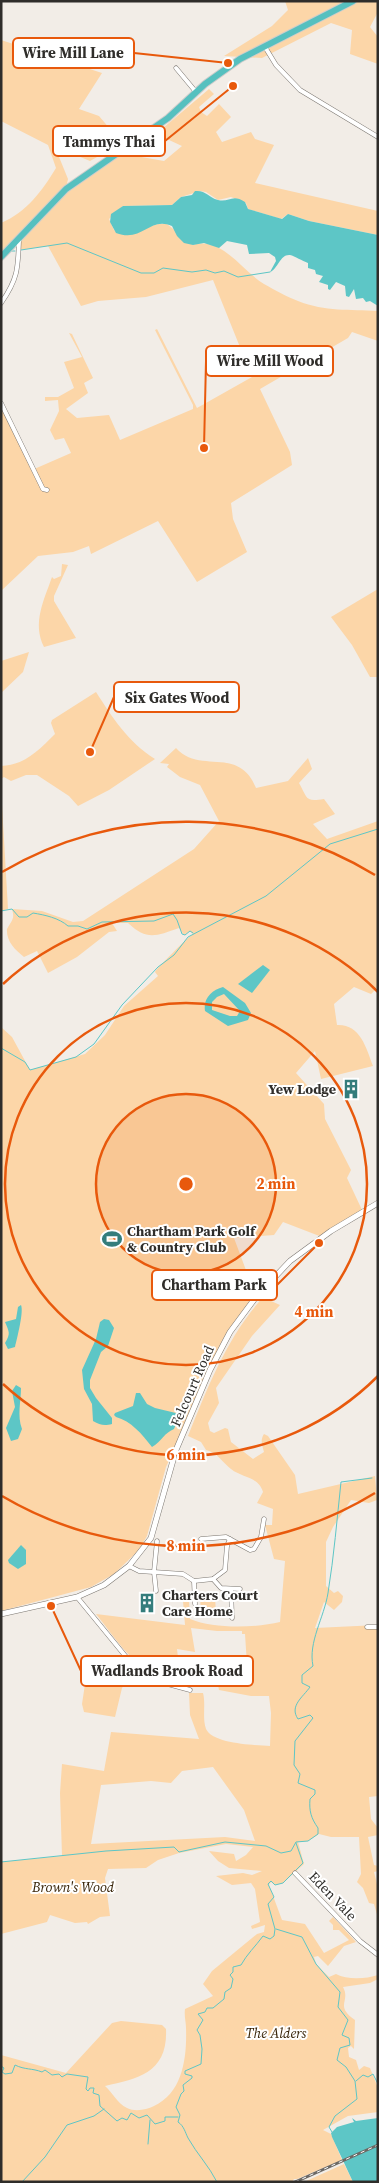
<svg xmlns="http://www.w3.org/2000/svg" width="379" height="2183" font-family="'Source Serif 4',serif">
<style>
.green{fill:#fcd6a8;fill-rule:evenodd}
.water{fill:#5dc6c6;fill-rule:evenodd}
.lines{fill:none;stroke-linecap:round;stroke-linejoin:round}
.stream{stroke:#5dc6c6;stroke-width:1}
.street-casing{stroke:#7b7670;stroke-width:5}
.secondary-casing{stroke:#7b7670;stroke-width:6}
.highway-casing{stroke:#cdcdcc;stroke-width:8}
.street{stroke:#fff;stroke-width:4}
.secondary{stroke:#fff;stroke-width:5}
.highway{stroke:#56c0bf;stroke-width:6}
.rail-casing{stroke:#6b6864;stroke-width:3}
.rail{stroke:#fff;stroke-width:1;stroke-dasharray:4;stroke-linecap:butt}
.ring{fill:none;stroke:#e8590c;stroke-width:2.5}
.labels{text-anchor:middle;stroke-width:4;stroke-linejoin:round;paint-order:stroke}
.poi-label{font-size:14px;font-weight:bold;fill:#2f2d2a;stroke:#fff;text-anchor:start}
.street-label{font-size:14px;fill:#2f2d2a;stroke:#fff}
.park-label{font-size:14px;font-style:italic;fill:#392509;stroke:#fff}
.centre{fill:#e8590c;stroke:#fff;stroke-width:2.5}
.ring-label{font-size:15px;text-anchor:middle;font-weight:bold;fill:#e8590c;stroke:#fff;stroke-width:4;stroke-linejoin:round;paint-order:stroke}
.leader{fill:none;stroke:#e8590c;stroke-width:2}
.callout-dot{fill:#e8590c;stroke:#fff;stroke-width:2}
.callout{fill:#fff;stroke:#e8590c;stroke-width:2}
.callout-label{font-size:15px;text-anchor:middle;font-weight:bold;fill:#2f2d2a}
</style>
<rect width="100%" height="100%" fill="#f2ede7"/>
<g class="green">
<path d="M285,1H378V12L370,27L378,37V64L350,54L352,30L331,23L262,58L224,56L272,26L288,10Z"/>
<path d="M1,40L102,73L79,109L99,116L122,143L90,161L66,151L61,145L55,147L68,179L66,188L119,153L164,161L182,146L156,134L209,89L214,94L199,107L201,112L207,116L219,104L231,117L216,132L222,142L251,132L255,139L274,145L255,183L378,211V235L309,221L288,214L281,219L248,209L246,203L231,197L218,200L206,192L200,191L181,197L172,205L123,206L109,219L114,230L120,234L158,224H167L193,245C222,236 242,271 264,284C275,290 287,297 298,301C326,312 349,309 378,311V341L352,332L348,338L260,389L290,452L292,465L231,503L233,519L247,552L197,582L158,521L91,554L89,546L73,552L38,556L1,591V406L32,470L71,453L64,438L55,440L50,430L59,411L58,400L45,401V397H58L74,388L64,362L82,357L69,333L72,334L93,378L84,383L88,393L66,409L77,418L109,415L120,440L193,409V405L155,330L157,329L197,408L252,377L213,280L146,297L98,301L81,306L48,246L19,250V239L1,252V223C27,212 42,191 56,168L48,145L1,121Z"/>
<path d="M62,564L68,565L54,596V601L76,638L44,647C32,623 44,600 52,577L54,579L61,576Z"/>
<path d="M378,589V677H370L352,645L331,617Z"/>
<path d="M29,652L23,672L1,693V661Z"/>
<path d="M96,692C112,717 128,742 155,759L109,790L78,806L69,796L37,775H26L11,781L4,777L1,779V766C25,765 39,750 55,734L51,723L52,720Z"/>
<path d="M176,748C200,775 239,745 256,788L288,781L308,758L312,769L299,783C308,799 305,802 324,799L335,814L313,824L327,839L378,821V987L371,994L354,987L334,1004L337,1025C360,1024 366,1047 373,1066L321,1079L315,1051L296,1073L324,1104L325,1119L351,1170L347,1178L363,1212L322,1237L283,1222L274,1235L234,1238L256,1297L230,1332L166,1467L147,1536L139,1550L114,1574L91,1587L1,1611V1027L12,1037L30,1070L85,1054L105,1035L124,1006L158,976L155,972C156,969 189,936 193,934L190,931L184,935L179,928C156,936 147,941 128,923H112L117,931L109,932L77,957L48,973L37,951L24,957C15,950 6,941 7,929C12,920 15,919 12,909L42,911L73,922L83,921L194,849L219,821L200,785L180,777L167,767L169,764L160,763Z"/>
<path d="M1,788L8,909L1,911Z"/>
<path d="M267,1293L271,1301L280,1305L252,1336L216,1388L219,1403L208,1423L210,1431L214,1433L225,1428L228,1429L231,1442L253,1459L264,1452C262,1445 260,1440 264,1434L268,1436L295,1475L298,1494L375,1476L377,1500L369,1503L351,1500L333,1527L326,1542V1586L334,1593L338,1591L343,1596L342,1602L334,1610L324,1602L315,1628L378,1625V1796L369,1797L371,1819L378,1828V1835L368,1837L374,1865L378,1866V1871L374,1872L378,1888V1918L374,1904L369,1903L363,1888L357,1882L361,1874L359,1837H331L319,1834L308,1841L298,1842L304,1864L283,1883L275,1885L271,1882L269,1885L282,1920L305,1924L324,1953L349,1940L339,1930H333V1925L329,1921L333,1917L356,1942L344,1946L328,1966L318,1956L314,1957L316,1964L329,1977L336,1974C347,1980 366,1979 378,1975V1979L370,1983L343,1987C351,2002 334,2005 355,2020L354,2049L351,2046L348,2048L349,2057L356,2060L359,2070L364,2066L370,2068L378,2088V2112L348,2116L323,2130L331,2134L342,2160L297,2179H294L292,2182H1V2055L66,2073L112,2023L121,2021L162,2025L166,2029C168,2072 139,2079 105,2086C113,2093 117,2103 127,2108C135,2112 146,2110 154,2106C183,2093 187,2057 186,2028C186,2022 184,2016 185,2009L213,1996L203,1984L212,1971L257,1934L264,1932L265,1925L252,1929L251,1926L260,1922L255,1889L251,1883L232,1885L216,1876L243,1873L252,1875L262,1871L229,1868L218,1861L209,1851L234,1854L236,1861L246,1855L253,1847L226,1844L179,1853L158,1860L146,1868L108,1869L105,1878L110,1916L100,1917L88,1924L87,1922L75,1923L50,1915L47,1922L1,1934V1862L62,1856L60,1793L62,1764L104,1771L111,1732L199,1739L190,1715L189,1693H203C206,1704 202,1718 206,1729C213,1744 255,1745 270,1746L271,1713L269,1696H251L219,1690L218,1685L248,1680L245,1634H242V1631H217L191,1628L195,1652L177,1649L181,1683C136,1673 123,1648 96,1614L185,1625L183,1601L189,1600L190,1619C214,1629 255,1628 280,1622L285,1561L274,1559L265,1525H272L273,1509L257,1503L263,1492C258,1476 242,1478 231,1469C223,1463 217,1452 206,1450L201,1442L188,1436C209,1384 228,1334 267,1293ZM213,1767L244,1810L255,1841L225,1837L91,1844L101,1785L151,1781L171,1783L182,1771Z"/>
<path d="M200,1594H215L216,1617H201Z"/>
<path d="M119,1658L133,1672L122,1688L115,1717L84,1712L82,1704L85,1684Z"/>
<path d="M344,2164L353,2182H304Z"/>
</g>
<g class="water">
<path d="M195,191C206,190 208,197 218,200C229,203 232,193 245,202L248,209L282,219L288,214L309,221L378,235V306L370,301L366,302L363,298L356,299L354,289L349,297L346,296L345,286L336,282L330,290L328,289V285L319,282L323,276L316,274L315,270L308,268V263C302,261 295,256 290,255C280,254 278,269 270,272L276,261L275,257L269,253L249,254L247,245L227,241L219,248L204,243L193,245L184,243L177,236L172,226C149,216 143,243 116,233L110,222L111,214L123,206L172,205L181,197L192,195Z"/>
<path d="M263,965L270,970L252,993L238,984Z"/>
<path d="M223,987L245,1003L251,1013L248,1020L228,1026L205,1011C203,998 212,990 223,987ZM224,994L240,1011L237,1016H230L212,1010V1002L217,997Z"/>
<path d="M21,1305C24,1312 17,1338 15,1347L8,1349L5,1343C11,1333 9,1332 5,1322L16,1319L18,1307Z"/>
<path d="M104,1319L109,1320L114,1328L108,1346L101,1352L90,1380V1388L96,1398L112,1418V1424C104,1426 100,1425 93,1421L92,1404L84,1389L82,1370L96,1339L100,1322Z"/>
<path d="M16,1385L21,1388C21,1401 17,1416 22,1429L18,1439L11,1441L6,1428L15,1407L12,1391Z"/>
<path d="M136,1393H140L147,1404L155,1408L180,1414L174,1429C164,1433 162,1441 152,1447C142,1434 131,1421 116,1417L114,1415L115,1413L133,1406Z"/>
<path d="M21,1545L26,1550V1564L18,1569L9,1563L8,1560Z"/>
<path d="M352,2118L356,2121L378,2118V2182H353L332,2137L331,2133L337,2127L354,2122Z"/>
</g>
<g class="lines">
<g class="stream">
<path d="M21,250L67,243L141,273H154L163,268L192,272L206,270L215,273L224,271L238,277L270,272"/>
<path d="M11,251H15"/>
<path d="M1,911L12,909L19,917H27L33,913C45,915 59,918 68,926H78L87,929L102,922L154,921L173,914L177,920L182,934L185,935L190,931L193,933"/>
<path d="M1,1048L25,1062L30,1070L76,1057L94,1044L122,1005L158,967L174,955L188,937L266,896L330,844L378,829"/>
<path d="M1,1862L106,1851L174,1847L179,1852L225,1842L266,1846L281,1853L291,1851L296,1842L308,1841L318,1834V1828C311,1818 309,1811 310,1799L315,1794V1790L298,1783L300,1774L294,1765L295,1741L313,1718L310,1715L298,1719C289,1706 303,1697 310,1687L302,1683V1675L313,1666C308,1642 324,1618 328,1593C334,1556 337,1519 341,1482L372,1478"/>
<path d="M296,1870L303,1863L296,1843"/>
<path d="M276,1929L302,1937L316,1964L340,1992L338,2007L348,2020L342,2035L349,2038L350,2045L340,2048L337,2060L346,2067L355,2081L357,2099L335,2116L329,2127L332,2132"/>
<path d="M1,2066L4,2068L2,2072L5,2074L12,2073L15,2065C25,2070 32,2068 42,2072L45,2070L52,2075L59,2074L62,2077L67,2074L88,2077L86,2089L88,2091L90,2088H94L93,2093L99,2095L100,2106L117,2121L122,2118L127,2120L131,2113L139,2118L147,2115L155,2124L165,2121V2117H178"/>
<path d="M356,2081L363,2075L368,2077L373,2074L378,2084"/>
<path d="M148,2144L150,2120"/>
<path d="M22,2182L45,2157L67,2125L94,2116L104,2109"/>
<path d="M217,2182C209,2166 197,2154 188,2138C185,2132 184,2126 178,2122L180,2115L176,2107L181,2094L184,2091L183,2085L192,2078V2076L185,2074V2071L201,2064L202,2049L200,2035L197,2030L203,2020L198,2014L205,2012L207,2008H213L224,1999L225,1992L231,1988L233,1979L230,1975L233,1972V1967L241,1965C247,1954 255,1947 263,1936L270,1939L274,1936L275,1929L268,1904L274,1897L268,1884L271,1881L275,1885L283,1883L293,1873"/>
</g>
<defs>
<g id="street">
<path d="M265,47L276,65L300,90L378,137"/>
<path d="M176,68L196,92"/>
<path d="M1,303C18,279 18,268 19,240"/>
<path d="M1,403L43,489L47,490"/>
<path d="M201,1539L226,1537L250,1550L254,1549L261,1537L264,1519"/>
<path d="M129,1566L139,1571L183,1574L194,1581L213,1579L225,1570L227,1546L230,1539"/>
<path d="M213,1579L221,1588L240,1589"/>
<path d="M194,1581L195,1604"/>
<path d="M231,1589L232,1618"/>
<path d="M156,1591L154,1572L157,1541"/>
<path d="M77,1597L136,1669L153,1680L190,1690"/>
<path d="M367,1627H378"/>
<path d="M295,1873L360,1941L378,1955"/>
</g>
<path id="secondary" d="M1,1614L77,1597L104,1585L129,1566L151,1538L176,1450L210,1370L230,1332L256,1297L290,1261L331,1231L378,1203"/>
<path id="highway" d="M1,257L66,189L168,118L205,84L240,59L353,1"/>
</defs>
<use href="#street" class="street-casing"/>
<use href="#secondary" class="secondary-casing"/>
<use href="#highway" class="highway-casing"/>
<use href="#street" class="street"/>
<use href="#secondary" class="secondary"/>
<use href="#highway" class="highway"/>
<defs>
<path id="rail" d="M295,2182L378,2145"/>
</defs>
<use href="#rail" class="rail-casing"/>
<use href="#rail" class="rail"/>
</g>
<circle cx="186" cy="1184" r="90" fill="#e8590c" fill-opacity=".12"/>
<g class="ring">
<circle cx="186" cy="1184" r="90"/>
<circle cx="186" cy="1184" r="181"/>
<path d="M378 1376A271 271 0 0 1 3 1384M3 984A271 271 0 0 1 378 992"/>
<path d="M375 1493A362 362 0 0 1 2 1496M2 872A362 362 0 0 1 375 875"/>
</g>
<defs>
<symbol id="building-bare" viewBox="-9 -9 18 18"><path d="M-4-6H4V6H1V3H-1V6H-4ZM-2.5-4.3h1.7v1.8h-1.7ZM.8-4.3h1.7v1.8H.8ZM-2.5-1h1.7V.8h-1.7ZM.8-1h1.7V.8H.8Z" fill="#347d7c" stroke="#fff" stroke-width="2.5" paint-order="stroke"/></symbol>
<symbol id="stadium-bare" viewBox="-9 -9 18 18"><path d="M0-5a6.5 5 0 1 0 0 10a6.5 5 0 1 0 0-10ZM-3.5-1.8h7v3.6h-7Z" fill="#347d7c" stroke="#fff" stroke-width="2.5" paint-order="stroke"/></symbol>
</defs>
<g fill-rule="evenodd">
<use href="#building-bare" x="337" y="1075" width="28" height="28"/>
<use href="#stadium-bare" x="98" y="1225" width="28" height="28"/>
<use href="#building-bare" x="133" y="1589" width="28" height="28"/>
</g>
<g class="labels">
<g class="poi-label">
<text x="336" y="1094" text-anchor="end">Yew Lodge</text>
<text x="127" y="1236">Chartham Park Golf<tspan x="127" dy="16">&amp; Country Club</tspan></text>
<text x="162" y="1600">Charters Court<tspan x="162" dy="16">Care Home</tspan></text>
</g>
<g class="street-label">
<text transform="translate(192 1386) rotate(-66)" y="5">Felcourt Road</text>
<text transform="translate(333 1896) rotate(46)" y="5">Eden Vale</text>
</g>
<g class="park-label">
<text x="73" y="1892">Brown's Wood</text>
<text x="276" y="2038">The Alders</text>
</g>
</g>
<circle cx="186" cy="1184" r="8" class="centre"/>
<g class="ring-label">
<text x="276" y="1189">2 min</text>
<text x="314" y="1317">4 min</text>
<text x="186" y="1460">6 min</text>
<text x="186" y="1551">8 min</text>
</g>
<path class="leader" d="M228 63L134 53M233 86L165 141M204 448L206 361M90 752L114 697M319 1243L277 1285M51 1606L81 1671"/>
<g class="callout-dot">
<circle cx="228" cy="63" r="5"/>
<circle cx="233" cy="86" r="5"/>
<circle cx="204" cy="448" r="5"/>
<circle cx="90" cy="752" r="5"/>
<circle cx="319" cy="1243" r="5"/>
<circle cx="51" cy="1606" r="5"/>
</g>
<g class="callout">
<rect x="13" y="38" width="121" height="30" rx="5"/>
<rect x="53" y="126" width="112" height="30" rx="5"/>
<rect x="206" y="346" width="127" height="30" rx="5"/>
<rect x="114" y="682" width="125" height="30" rx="5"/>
<rect x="152" y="1270" width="125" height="30" rx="5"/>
<rect x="81" y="1656" width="172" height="30" rx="5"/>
</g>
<g class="callout-label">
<text x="73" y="58">Wire Mill Lane</text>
<text x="109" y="147">Tammys Thai</text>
<text x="270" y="366">Wire Mill Wood</text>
<text x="177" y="703">Six Gates Wood</text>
<text x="214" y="1290">Chartham Park</text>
<text x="167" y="1676">Wadlands Brook Road</text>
</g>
<rect width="379" height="2183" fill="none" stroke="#2f2d2a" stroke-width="5"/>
</svg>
